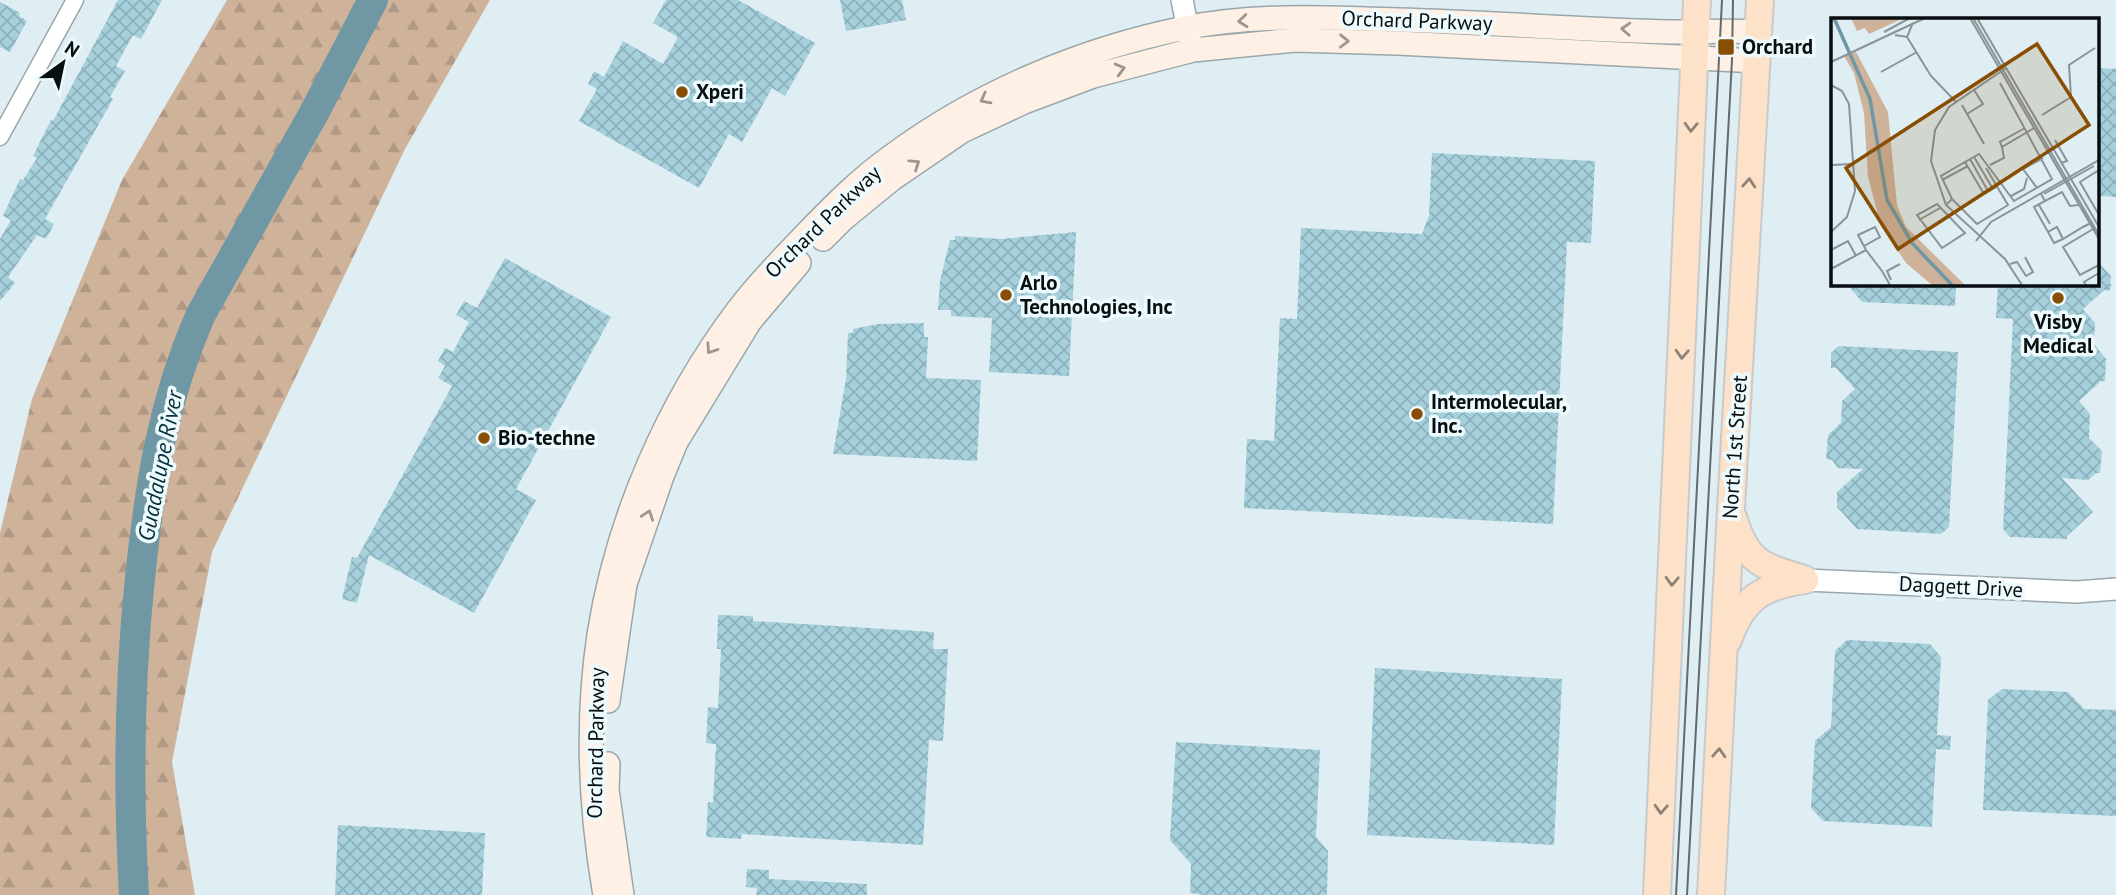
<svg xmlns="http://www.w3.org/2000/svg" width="2116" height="895" font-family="'PT Sans',sans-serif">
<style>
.forest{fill:url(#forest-firs)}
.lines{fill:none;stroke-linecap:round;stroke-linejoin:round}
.river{stroke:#6f98a4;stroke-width:30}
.building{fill:url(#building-cross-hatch)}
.minor-casing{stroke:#99a7ab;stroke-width:19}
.tertiary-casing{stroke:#99a7ab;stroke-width:24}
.secondary-casing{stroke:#99a7ab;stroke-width:26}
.primary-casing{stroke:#c9caca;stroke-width:30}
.minor{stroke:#fff;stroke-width:16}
.tertiary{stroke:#fff;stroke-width:21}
.secondary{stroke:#fef0e4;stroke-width:23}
.primary{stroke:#fde1c8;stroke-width:26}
.tram{stroke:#616a6d;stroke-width:2}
.oneway{stroke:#9c968f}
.oneway2{stroke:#8f8275}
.poi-dot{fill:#884e04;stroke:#eefbfe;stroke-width:2.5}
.labels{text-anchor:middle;stroke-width:7;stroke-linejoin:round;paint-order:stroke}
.street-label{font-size:21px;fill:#090e10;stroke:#eefbfe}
.poi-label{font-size:21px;font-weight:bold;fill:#090e10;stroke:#eefbfe;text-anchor:start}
.water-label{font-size:23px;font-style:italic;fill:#052f38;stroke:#eefbfe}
.inset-river{fill:none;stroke:#6f98a4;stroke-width:3.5}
.inset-road{fill:none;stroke:#899498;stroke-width:2}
.view{fill:#884e04;fill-opacity:0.15;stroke:#884e04;stroke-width:3.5}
.inset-edge{fill:none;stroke:#090e10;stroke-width:3.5}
</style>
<defs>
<pattern id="forest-firs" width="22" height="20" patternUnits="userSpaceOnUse" patternTransform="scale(1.75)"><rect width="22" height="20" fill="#ceb29a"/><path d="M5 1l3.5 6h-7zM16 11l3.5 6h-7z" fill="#b09884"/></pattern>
<pattern id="building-cross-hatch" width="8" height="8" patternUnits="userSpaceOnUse" patternTransform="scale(1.75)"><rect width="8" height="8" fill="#a5d0dc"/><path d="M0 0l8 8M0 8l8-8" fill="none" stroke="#8db1bc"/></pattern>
</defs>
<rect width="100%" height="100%" fill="#dfeef3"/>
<path class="forest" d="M227,0H490L405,149L212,552L172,762L195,895H0V533L32,399L122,180Z"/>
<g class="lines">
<path class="river" d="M134,895C128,789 129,683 140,578C150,483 162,404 200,316L314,113L373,0"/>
</g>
<g class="building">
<path d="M118,0H162L141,39L133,35L116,66L125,71L110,97L113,99L45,219L54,224L46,239L37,235L8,277L15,283L0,301V239L11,220L3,216L20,179L23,180L37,158L33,156L51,120L53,121Z"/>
<path d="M666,0H738L815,43L785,96L772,88L742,142L729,134L699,188L579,121L597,89L588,84L594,71L604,77L623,41L663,64L678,37L653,23Z"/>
<path d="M840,0H902L906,20L846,31Z"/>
<path d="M0,2L20,13L19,16L27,21L10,52L0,47Z"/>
<path d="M2097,68L2116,69V197L2100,196L2097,192Z"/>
<path d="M1432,153L1595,161L1591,243L1567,242L1553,524L1244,508L1247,439L1274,441L1280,318L1297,319L1301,228L1422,234L1429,216Z"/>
<path d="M1076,232L1069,376L989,372L992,318L951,316V310H938L940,281L950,240H955V236L1001,239Z"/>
<path d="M505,258L611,317L516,489L536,500L474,613L369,555L357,603L342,599L352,557L357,558L452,386L438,378L445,366L438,361L445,348L453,352L469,322L456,315L464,301L477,308Z"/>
<path d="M2097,261L2111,276L2110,284H2112L2109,291L2104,290L2083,309L2095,323L2094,344L2106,359L2105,381H2101L2079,401L2090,414L2089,438L2102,451L2100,473H2096L2088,480L2062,478L2093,512L2067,536V539L2010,537L2003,529L2013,319L1996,318L1998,284H2097Z"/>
<path d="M1847,284H1956L1955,306L1862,302Z"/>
<path d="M924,323V337H928L926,378L981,380L977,461L833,454L846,379L848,333H853V329L878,324Z"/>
<path d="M1839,346L1958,352L1949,527L1941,534L1857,529L1837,507V492L1863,469L1838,468L1832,460L1826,459L1828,435L1841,423L1842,401L1855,389L1836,368H1831V353Z"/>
<path d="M718,615L753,616V621L934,632L933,649H948L943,741L929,740L923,845L742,834L741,839L706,837L708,802L713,803L716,744L706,743L708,707L718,708L721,649H717Z"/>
<path d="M1847,640L1930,644L1941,657L1937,735L1951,736L1950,750L1936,749L1932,827L1823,821L1811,808L1815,741L1831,727L1835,651Z"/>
<path d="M1375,668L1562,679L1554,845L1367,835Z"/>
<path d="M2002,689L2068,692L2084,709L2116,710V816L1983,810L1988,700Z"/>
<path d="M1176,742L1320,750L1316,837L1328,851L1327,895H1204L1190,893L1191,864L1170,840Z"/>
<path d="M338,825L485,833L482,895H335Z"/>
<path d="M747,869L769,870V879L867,884V895H756L757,888L746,887Z"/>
</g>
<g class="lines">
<defs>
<path id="minor" d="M0,137L75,0"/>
<g id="tertiary">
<path d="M1182,0L1191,44"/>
<path d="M1805,580L2077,592L2116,589"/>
</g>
<g id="secondary">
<path d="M823,239L843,219L892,179L962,131L1024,102L1093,76L1193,50L1295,40L1397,43L1758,61"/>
<path d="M608,701L625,584L662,476L676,442L750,321L799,263"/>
<path d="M608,764L607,790L622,895"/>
<path d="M605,895C590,809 586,722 599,635C617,519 668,403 738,310C759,282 784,257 808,232C834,205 861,178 892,156C977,93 1081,49 1185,28C1265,12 1347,19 1428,21C1509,24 1591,30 1672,32C1701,32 1730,30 1759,32"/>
</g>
<g id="primary">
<path d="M1733,517C1747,563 1761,566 1804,579"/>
<path d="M1728,640C1743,598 1762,586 1805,580"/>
<path d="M1657,895L1697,0"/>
<path d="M1711,895L1731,508L1760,0"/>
</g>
</defs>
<use href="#minor" class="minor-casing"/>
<use href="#tertiary" class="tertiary-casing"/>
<use href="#secondary" class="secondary-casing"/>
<use href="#primary" class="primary-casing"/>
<use href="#minor" class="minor"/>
<use href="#tertiary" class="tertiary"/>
<use href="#secondary" class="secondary"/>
<use href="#primary" class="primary"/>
<g class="tram">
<path d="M1676,895L1722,0"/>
<path d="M1687,895L1732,60L1733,0"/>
</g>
</g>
<defs><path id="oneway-chevron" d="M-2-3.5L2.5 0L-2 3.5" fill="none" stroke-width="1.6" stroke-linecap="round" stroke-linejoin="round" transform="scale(1.75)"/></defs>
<g class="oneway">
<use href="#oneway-chevron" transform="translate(1243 21) rotate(174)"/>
<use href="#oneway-chevron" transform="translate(1626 29) rotate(-177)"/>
<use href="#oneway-chevron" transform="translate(1344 41) rotate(1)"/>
<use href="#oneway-chevron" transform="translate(1120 69) rotate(-15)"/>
<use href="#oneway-chevron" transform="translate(985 99) rotate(152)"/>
<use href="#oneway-chevron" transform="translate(915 164) rotate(-34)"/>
<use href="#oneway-chevron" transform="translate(711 349) rotate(124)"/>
<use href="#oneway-chevron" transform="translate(648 515) rotate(-71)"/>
</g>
<g class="oneway2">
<use href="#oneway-chevron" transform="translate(1691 127) rotate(92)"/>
<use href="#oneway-chevron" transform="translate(1749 183) rotate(-86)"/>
<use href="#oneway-chevron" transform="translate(1682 354) rotate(93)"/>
<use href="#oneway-chevron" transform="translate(1672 581) rotate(93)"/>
<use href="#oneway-chevron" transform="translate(1719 753) rotate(-87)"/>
<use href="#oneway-chevron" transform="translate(1661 809) rotate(93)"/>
</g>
<g class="poi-dot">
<rect x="1717" y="38" width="18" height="18" rx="3.5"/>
<circle cx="682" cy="92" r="7"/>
<circle cx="1006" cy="295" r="7"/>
<circle cx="2058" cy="298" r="7"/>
<circle cx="1417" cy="414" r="7"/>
<circle cx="484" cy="438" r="7"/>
</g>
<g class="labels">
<g class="street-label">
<text transform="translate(1417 21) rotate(2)" y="7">Orchard Parkway</text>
<text transform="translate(823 222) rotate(-44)" y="7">Orchard Parkway</text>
<text transform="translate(1735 447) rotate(-86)" y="7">North 1st Street</text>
<text transform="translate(1961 587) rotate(3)" y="7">Daggett Drive</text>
<text transform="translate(596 743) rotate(-89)" y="7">Orchard Parkway</text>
</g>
<g class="poi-label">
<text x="1742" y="54">Orchard</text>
<text x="696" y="99">Xperi</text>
<text x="1020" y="290">Arlo<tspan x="1020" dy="24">Technologies, Inc</tspan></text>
<text x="2058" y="329" text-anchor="middle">Visby<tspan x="2058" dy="24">Medical</tspan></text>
<text x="1431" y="409">Intermolecular,<tspan x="1431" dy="24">Inc.</tspan></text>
<text x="498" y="445">Bio-techne</text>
</g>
<g class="water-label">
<text transform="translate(160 466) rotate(-79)" y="8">Guadalupe River</text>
</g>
</g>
<g transform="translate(1831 18)">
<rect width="268" height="268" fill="#dfeef3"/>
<path d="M20,0H73L38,16L34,10L26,13Z" fill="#ceb29a"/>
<path d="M25,34L57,94L66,187L75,209L134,267H101L75,245L50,208L37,159L33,95L23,55L13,38Z" fill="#ceb29a"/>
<path class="inset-river" d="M3,0L39,81L56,182L81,225L121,267"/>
<path class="inset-road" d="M139,0L268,221M142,0L268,217M146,0L268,209M53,14L79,0M64,17L76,19L81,7M76,19L100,58L125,84M0,44L94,0M175,50L118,89L104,112L100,143L115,187L174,241L191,267M50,54L86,34M0,67L11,73L18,86L24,173L16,199L0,214M131,87L153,126M136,96L152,86L143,72M211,97L240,79L238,47L264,30M224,122L236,143L230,145M171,129L169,124L194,110M0,136V183M143,139L162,171M139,141L157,173M134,144L153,176L167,168M1,147L22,146M159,147L173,140L171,129L203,110M268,152L249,164L268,197M111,162L137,148M206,170L192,151L212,140M210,176L214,183L203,189L217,214M213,176L263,148M180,178L193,171L196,160M121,181L146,206L177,187L155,150M214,183L231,174L239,188L247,187M106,186L134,215L111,230L86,197ZM116,186L121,181L110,158L148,136L183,183L221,161L169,65M208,187L219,206M88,202L109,190M262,211L232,229L249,257L268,247M232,221L226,209L217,214L223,225L232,221L252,209L258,206M145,223L160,204L268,142M33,228L49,219L44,209L27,217L35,232L51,253L59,267M0,232L17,223L25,238M179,246L186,244L195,258L202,254L194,239M0,251L35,232M60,262L56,253L69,246M255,267L253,264L268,255"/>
<path class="view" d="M206,26L258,107L67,231L15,150Z"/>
<rect width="268" height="268" class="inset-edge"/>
</g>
<g transform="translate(63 63) rotate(33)" stroke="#eefbfe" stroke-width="5" paint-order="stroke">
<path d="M0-5L12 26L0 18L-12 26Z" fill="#090e10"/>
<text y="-10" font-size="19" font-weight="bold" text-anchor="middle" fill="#090e10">N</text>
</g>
</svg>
